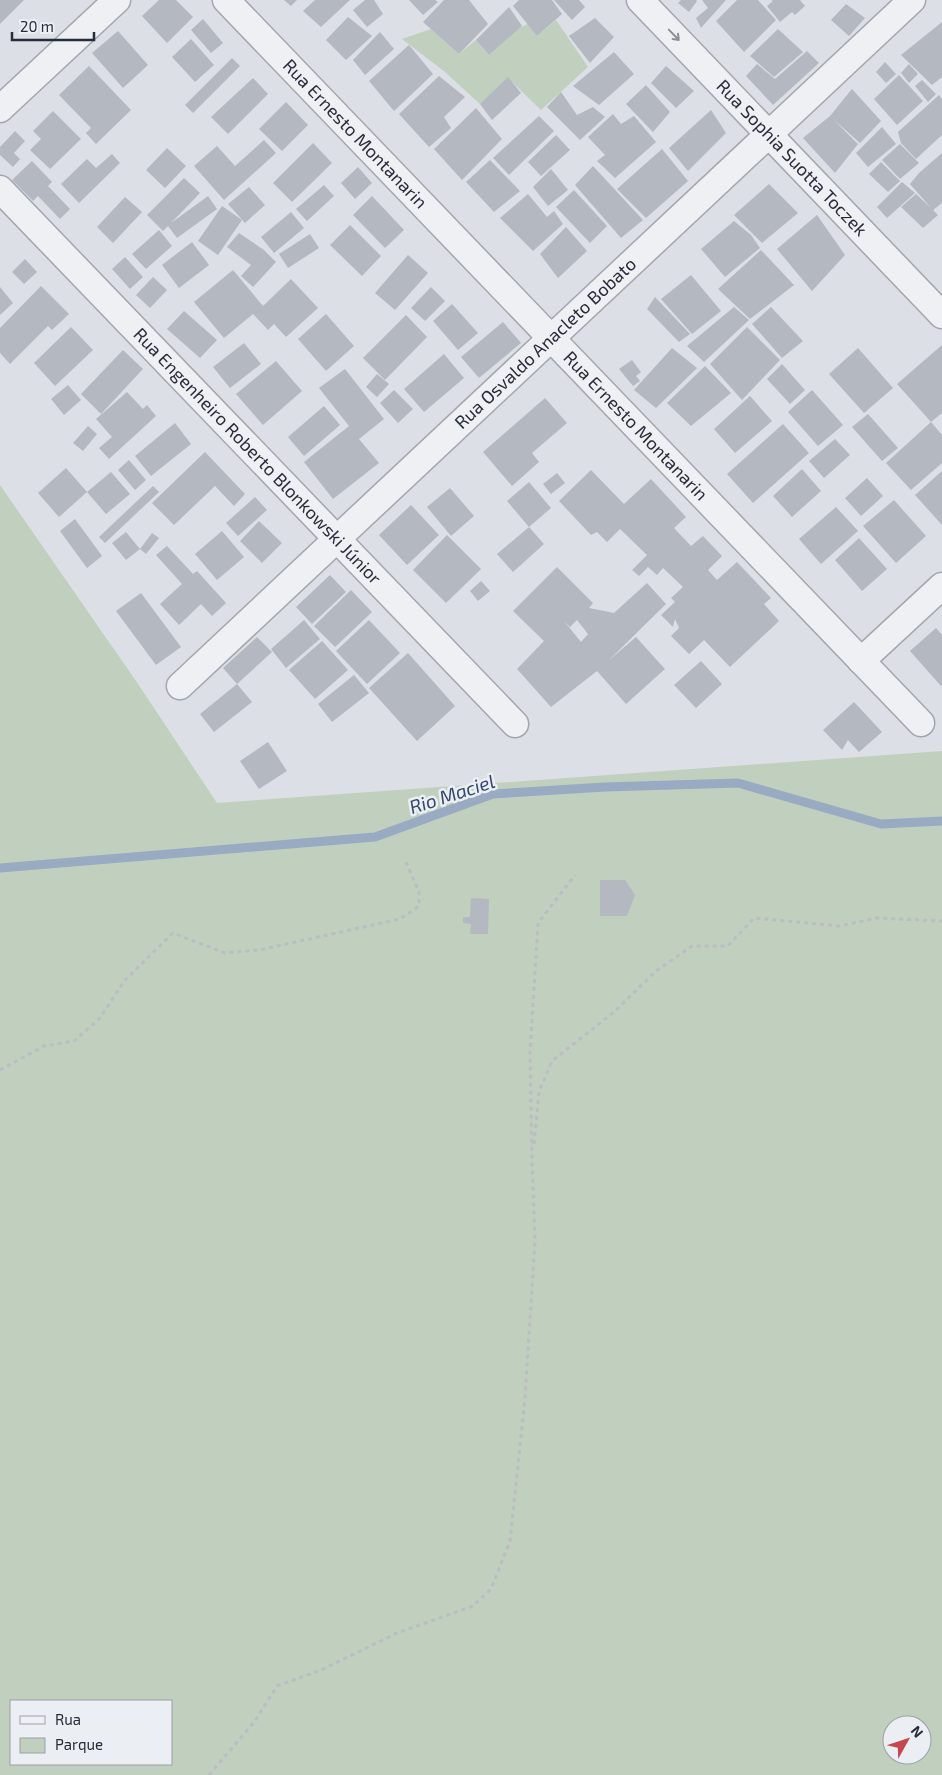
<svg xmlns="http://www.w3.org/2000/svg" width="942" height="1775" font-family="'Exo 2',sans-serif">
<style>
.green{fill:#c0cfbe;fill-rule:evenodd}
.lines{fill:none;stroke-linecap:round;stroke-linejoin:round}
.stream{stroke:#99aac3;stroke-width:9}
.building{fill:#b4b8c1;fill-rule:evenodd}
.minor-casing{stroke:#a2a6ae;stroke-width:29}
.path{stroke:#babdc4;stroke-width:3;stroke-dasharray:4 4;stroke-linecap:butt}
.minor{stroke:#eef0f4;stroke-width:26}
.oneway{stroke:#8a8e97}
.labels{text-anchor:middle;stroke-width:5;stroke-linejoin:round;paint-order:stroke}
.street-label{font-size:18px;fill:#272c3a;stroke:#ebeef3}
.water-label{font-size:19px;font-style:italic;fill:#34486b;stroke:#ebeef3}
</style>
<rect width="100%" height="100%" fill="#dcdfe5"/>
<g class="green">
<path d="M556,20L588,67L541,110L508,78L480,104L445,72L402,39L431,29L459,54L476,40L489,55L519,28L528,24L537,36Z"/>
<path d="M0,485L136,681L217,803L942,751V1775H0ZM11,1701H171V1764H11ZM892,1725H922V1755H892Z"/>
</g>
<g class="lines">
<path class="stream" d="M0,868L375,837L493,794L605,787L738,783L881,824L942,821"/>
</g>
<g class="building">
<path d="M0,0H24L0,24Z"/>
<path d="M159,0H176L193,17L167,43L142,16Z"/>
<path d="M284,0H297L291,6Z"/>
<path d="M315,0H350L321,27L303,11Z"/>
<path d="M365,0H374L383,14L367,27L353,10Z"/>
<path d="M409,0H435L438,2L423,15Z"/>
<path d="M444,0H469L488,24L459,54L423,22Z"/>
<path d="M519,0H552L562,14L537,36L513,6Z"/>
<path d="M554,0H579L585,7L572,20Z"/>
<path d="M681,0H696L697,1L689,12L678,3Z"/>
<path d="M702,0H726L701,28L696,18L708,8Z"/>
<path d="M737,0H758L776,20L744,52L716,21Z"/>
<path d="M771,0H800L805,6L795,15L792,12L780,22L767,6L773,1Z"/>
<path d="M846,4L865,18L849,36L831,20Z"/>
<path d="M509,7L522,26L489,55L476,40Z"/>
<path d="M348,17L372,36L346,60L326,40Z"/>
<path d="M595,18L614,37L590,63L569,36Z"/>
<path d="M203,19L223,43L211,53L191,30Z"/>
<path d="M942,22V77L932,85L901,55Z"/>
<path d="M778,29L803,52L774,77L750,56Z"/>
<path d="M118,31L148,65L123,88L92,53Z"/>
<path d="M380,32L394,49L365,75L353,60Z"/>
<path d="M191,39L214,65L195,82L172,57Z"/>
<path d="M409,45L433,74L394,111L369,81Z"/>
<path d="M807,51L819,63L773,105L746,76L757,64L775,79Z"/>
<path d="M614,52L634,74L599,105L573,86Z"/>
<path d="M232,58L240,66L193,113L185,105Z"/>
<path d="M885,62L896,74L886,83L876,72Z"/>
<path d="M909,64L918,74L909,83L901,73Z"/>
<path d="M89,66L131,110L96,144L86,133L91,128L59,95Z"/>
<path d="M666,66L694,91L676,108L651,83Z"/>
<path d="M899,75L923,101L897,125L874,99Z"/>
<path d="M439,76L465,97L444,117L451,128L429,147L399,114Z"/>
<path d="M508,77L521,93L492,120L480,104Z"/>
<path d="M253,78L268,94L228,134L211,117Z"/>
<path d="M922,80L936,94L928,102L915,86Z"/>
<path d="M646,85L670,112L653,132L626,104Z"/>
<path d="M852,89L881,121L860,143L833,119L858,144L835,173L803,138L830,116Z"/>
<path d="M561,92L577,115L593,107L605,117L580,140L547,107Z"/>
<path d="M939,95L942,99V135L916,159L901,143L898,132Z"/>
<path d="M286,102L308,125L282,151L259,129Z"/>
<path d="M476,108L502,139L462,180L434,149Z"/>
<path d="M711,110L726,133L688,171L669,148Z"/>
<path d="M53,111L81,139L50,169L30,150L41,139L33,131Z"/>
<path d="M613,114L621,124L634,116L656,142L615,178L597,161L605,155L588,137Z"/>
<path d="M539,116L554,131L509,175L493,158Z"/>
<path d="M882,127L896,144L868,167L856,153Z"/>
<path d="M15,131L25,141L14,153L20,159L13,167L0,155V147Z"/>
<path d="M556,135L570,150L541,176L528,162Z"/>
<path d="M264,140L276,153L224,200L194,166L217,146L235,166Z"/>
<path d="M313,143L332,163L292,202L273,183Z"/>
<path d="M900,144L919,163L900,179L882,160Z"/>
<path d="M167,148L186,166L165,188L146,170Z"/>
<path d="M662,149L688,181L646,218L617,189Z"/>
<path d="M942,153V203L933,210L938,215L923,228L901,207L916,194L931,208L910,184L919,173Z"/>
<path d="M112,154L120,163L79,203L61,184L87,159L96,168Z"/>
<path d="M490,160L520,191L494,212L466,182Z"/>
<path d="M32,161L52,182L48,186L70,209L60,219L38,196L33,201L12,180Z"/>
<path d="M881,162L900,181L888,192L869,174Z"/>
<path d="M593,166L643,220L621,238L575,185Z"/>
<path d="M358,167L372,183L355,199L341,183Z"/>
<path d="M551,169L568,190L548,206L533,187Z"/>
<path d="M184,178L200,193L171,223L208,196L217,209L177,238L168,226L163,231L147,215Z"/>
<path d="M902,182L915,193L887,218L877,207Z"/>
<path d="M769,184L798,213L762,243L734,215Z"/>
<path d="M324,185L334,196L307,221L296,209Z"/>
<path d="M249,187L265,205L245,223L228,204Z"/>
<path d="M574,190L607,226L590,243L556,207Z"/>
<path d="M528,194L547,217L554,211L563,224L533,251L500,218Z"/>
<path d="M372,196L404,230L385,248L353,215Z"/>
<path d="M125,197L142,212L113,243L97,227Z"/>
<path d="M222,206L242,220L218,255L198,241Z"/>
<path d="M291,212L304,228L274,253L261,237Z"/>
<path d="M817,215L845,255L812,291L777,249Z"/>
<path d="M734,221L751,235L760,248L725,277L701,249Z"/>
<path d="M350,225L381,256L362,276L330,245Z"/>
<path d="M566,227L587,251L558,278L540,254Z"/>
<path d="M159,230L172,246L146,269L132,254Z"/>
<path d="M239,233L264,250L276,262L253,287L241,276L251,265L227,247Z"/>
<path d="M310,234L319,248L288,268L279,254Z"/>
<path d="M192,242L209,265L179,288L162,265Z"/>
<path d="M761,250L794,285L750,319L718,289Z"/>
<path d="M408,255L428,273L395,310L375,293Z"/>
<path d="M125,257L143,277L130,289L112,269Z"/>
<path d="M25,259L37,272L24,284L12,272Z"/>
<path d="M233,270L263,306L291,279L318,308L286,337L274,324L268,330L253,314L224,338L194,302Z"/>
<path d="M691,275L721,311L692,334L661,299Z"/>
<path d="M153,277L167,290L150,308L136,295Z"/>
<path d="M41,286L69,314L52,330L48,326L10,364L0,353V328Z"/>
<path d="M0,287L13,303L0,315Z"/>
<path d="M431,287L445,301L425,321L411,308Z"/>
<path d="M655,297L690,334L679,342L647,309Z"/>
<path d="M452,304L478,333L458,350L433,321Z"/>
<path d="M734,307L749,320L704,362L687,346Z"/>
<path d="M771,307L803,341L782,358L752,324Z"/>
<path d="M184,311L217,340L200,358L167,329Z"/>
<path d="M326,314L354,346L326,371L298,339Z"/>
<path d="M406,315L427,337L385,380L363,358Z"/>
<path d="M503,322L521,343L479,378L461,357Z"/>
<path d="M71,327L93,350L55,386L34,363Z"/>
<path d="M747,327L780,360L742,400L710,364Z"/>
<path d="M244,343L261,364L230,388L213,367Z"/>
<path d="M942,345V413L931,422L897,384Z"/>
<path d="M672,348L697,368L656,408L634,390Z"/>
<path d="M858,348L893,388L864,413L829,374Z"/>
<path d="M123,350L143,369L101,414L81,394Z"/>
<path d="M444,354L464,378L424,412L404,389Z"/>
<path d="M632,360L641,372L636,376L640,381L633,386L619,369Z"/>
<path d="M276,361L302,391L263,425L236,394Z"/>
<path d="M782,364L805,390L790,404L767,379Z"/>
<path d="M705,366L731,393L691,426L667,403Z"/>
<path d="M345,369L384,419L359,439L379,463L333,499L304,462L349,426L319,388Z"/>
<path d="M377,374L389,384L377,397L366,387Z"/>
<path d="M68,385L81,400L64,415L51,399Z"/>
<path d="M394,390L413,409L398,423L380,403Z"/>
<path d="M812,390L843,425L818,446L788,412Z"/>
<path d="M127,392L143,409L147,405L156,416L109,459L99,448L112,437L96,419Z"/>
<path d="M750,396L772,421L735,453L714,429Z"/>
<path d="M545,398L567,423L532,453L539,462L512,486L483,452Z"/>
<path d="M324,406L340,425L304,456L288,437Z"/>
<path d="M868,414L898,448L882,461L852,427Z"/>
<path d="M931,422L942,435V463L911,490L886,463Z"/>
<path d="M175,423L191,444L151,476L135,456Z"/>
<path d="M783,424L809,453L753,503L727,474Z"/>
<path d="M88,426L97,434L83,451L73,443Z"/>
<path d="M835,439L850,455L824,478L809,461Z"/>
<path d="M205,452L245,494L234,506L215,486L174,525L152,503Z"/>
<path d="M129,460L146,480L135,490L118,470Z"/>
<path d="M66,468L87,492L59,517L38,493Z"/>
<path d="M802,469L821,491L792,517L773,496Z"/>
<path d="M591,470L624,504L651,479L686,517L674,528L691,546L703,536L722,556L708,570L717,580L737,562L771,598L764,604L779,621L730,667L704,640L689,654L671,636L679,628L675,619L673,627L661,615L675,602L671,598L683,587L663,568L657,575L648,567L639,576L632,570L647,555L620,529L607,542L597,532L591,535L559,501Z"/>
<path d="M942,471V525L915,495Z"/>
<path d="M111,472L130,494L106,514L87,492Z"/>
<path d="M557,473L565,483L551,494L543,484Z"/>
<path d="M867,478L883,496L861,516L845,498Z"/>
<path d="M529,482L551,508L529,527L507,501Z"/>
<path d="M153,486L159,492L105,543L99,537Z"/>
<path d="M450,488L474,516L451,536L427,507Z"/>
<path d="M255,497L267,510L238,536L226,523Z"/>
<path d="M894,500L926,536L896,563L863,526Z"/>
<path d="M411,505L439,535L407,565L379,535Z"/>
<path d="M836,507L858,531L821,564L799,539Z"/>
<path d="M75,519L102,556L87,568L60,531Z"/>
<path d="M259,521L282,543L262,563L240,541Z"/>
<path d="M529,527L544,544L513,572L497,554Z"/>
<path d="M222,531L244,557L217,580L195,554Z"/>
<path d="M126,532L140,549L126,560L112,543Z"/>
<path d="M152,533L159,538L146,554L140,549Z"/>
<path d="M447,535L481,569L446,603L413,570Z"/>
<path d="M859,538L887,569L862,591L835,560Z"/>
<path d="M167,546L193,574L197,571L226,603L212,616L201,604L179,625L160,604L182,584L156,555Z"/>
<path d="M557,567L593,603L589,608L614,613L647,583L666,604L608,661L636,637L665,669L626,704L597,671L551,707L517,669L544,641L513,611ZM577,620L588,634L581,642L564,621L570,627Z"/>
<path d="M330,575L346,592L312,624L296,607Z"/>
<path d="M481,581L490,591L478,601L470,591Z"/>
<path d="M351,590L372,612L335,647L314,626Z"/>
<path d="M141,593L181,647L156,665L116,611Z"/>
<path d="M304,620L320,639L286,668L271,649Z"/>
<path d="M369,620L400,653L367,684L336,651Z"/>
<path d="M936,628L942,635V685L941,686L910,651Z"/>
<path d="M257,637L272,652L237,684L252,702L214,732L200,714L237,684L223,668Z"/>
<path d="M322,641L348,670L315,699L289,670Z"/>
<path d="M408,653L455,706L417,741L369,688Z"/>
<path d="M701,661L722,684L696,708L674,685Z"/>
<path d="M354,675L369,693L332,722L318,704Z"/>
<path d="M854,702L882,732L859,752L848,740L842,750L823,730Z"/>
<path d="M268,742L287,771L259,789L240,761Z"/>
<path d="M600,880H625L635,895L627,916H600Z"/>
<path d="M471,898L489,899L488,934H470L471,924L463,923V917H470Z"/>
</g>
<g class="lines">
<defs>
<g id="minor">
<path id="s1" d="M226,0L921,723"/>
<path id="s2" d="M640,0L942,315"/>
<path d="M0,109L117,0"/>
<path id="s3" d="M0,189L515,724"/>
<path d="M861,661L942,586"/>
<path id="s4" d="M180,686L912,0"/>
</g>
</defs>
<use href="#minor" class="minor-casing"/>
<g class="path">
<path d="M0,1070L44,1046L74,1041L100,1018L125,980L173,933L225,953L259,950L400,919L419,906V892L406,862"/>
<path d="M534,1144L539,1092L552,1061L614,1012L656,971L692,946H728L754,918L839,926L877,918L942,921"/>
<path d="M209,1775L255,1721L277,1686L321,1670L397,1633L473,1606L491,1589L510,1541L525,1398L535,1240L532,1160L530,1052L538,923L575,875"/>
</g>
<use href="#minor" class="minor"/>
</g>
<defs><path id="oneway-shaft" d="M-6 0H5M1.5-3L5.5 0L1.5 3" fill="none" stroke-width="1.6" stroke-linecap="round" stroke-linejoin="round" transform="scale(1.25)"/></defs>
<use class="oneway" href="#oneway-shaft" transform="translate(674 35) rotate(46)"/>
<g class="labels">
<g class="street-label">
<text dy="6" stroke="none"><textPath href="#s1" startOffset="186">Rua Ernesto Montanarin</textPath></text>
<text dy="6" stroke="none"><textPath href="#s2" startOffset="219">Rua Sophia Suotta Toczek</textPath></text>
<text dy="6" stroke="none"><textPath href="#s4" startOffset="501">Rua Osvaldo Anacleto Bobato</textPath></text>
<text dy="6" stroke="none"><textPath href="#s1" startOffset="591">Rua Ernesto Montanarin</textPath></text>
<text dy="6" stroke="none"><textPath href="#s3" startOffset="371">Rua Engenheiro Roberto Blonkowski Júnior</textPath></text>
</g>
<g class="water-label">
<text transform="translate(452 794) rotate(-18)" y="7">Rio Maciel</text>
</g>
</g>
<rect x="10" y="1700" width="162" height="65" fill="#ebeef3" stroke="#9da0a9"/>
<rect x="20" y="1716" width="25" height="8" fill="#eef0f4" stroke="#9da0a9"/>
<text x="55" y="1725" font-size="15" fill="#272c3a">Rua</text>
<rect x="20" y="1738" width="25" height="15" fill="#c0cfbe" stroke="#9da0a9"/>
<text x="55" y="1750" font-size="15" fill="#272c3a">Parque</text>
<g transform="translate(907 1740) rotate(50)"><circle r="24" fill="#ebeef3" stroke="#9da0a9"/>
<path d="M0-4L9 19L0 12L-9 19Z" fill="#c4474f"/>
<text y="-8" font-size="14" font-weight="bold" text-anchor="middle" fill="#272c3a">N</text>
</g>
<path d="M12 32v8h82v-8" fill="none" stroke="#272c3a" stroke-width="2.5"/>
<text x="20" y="32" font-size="15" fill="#272c3a" stroke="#ebeef3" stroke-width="4" paint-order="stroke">20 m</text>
</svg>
